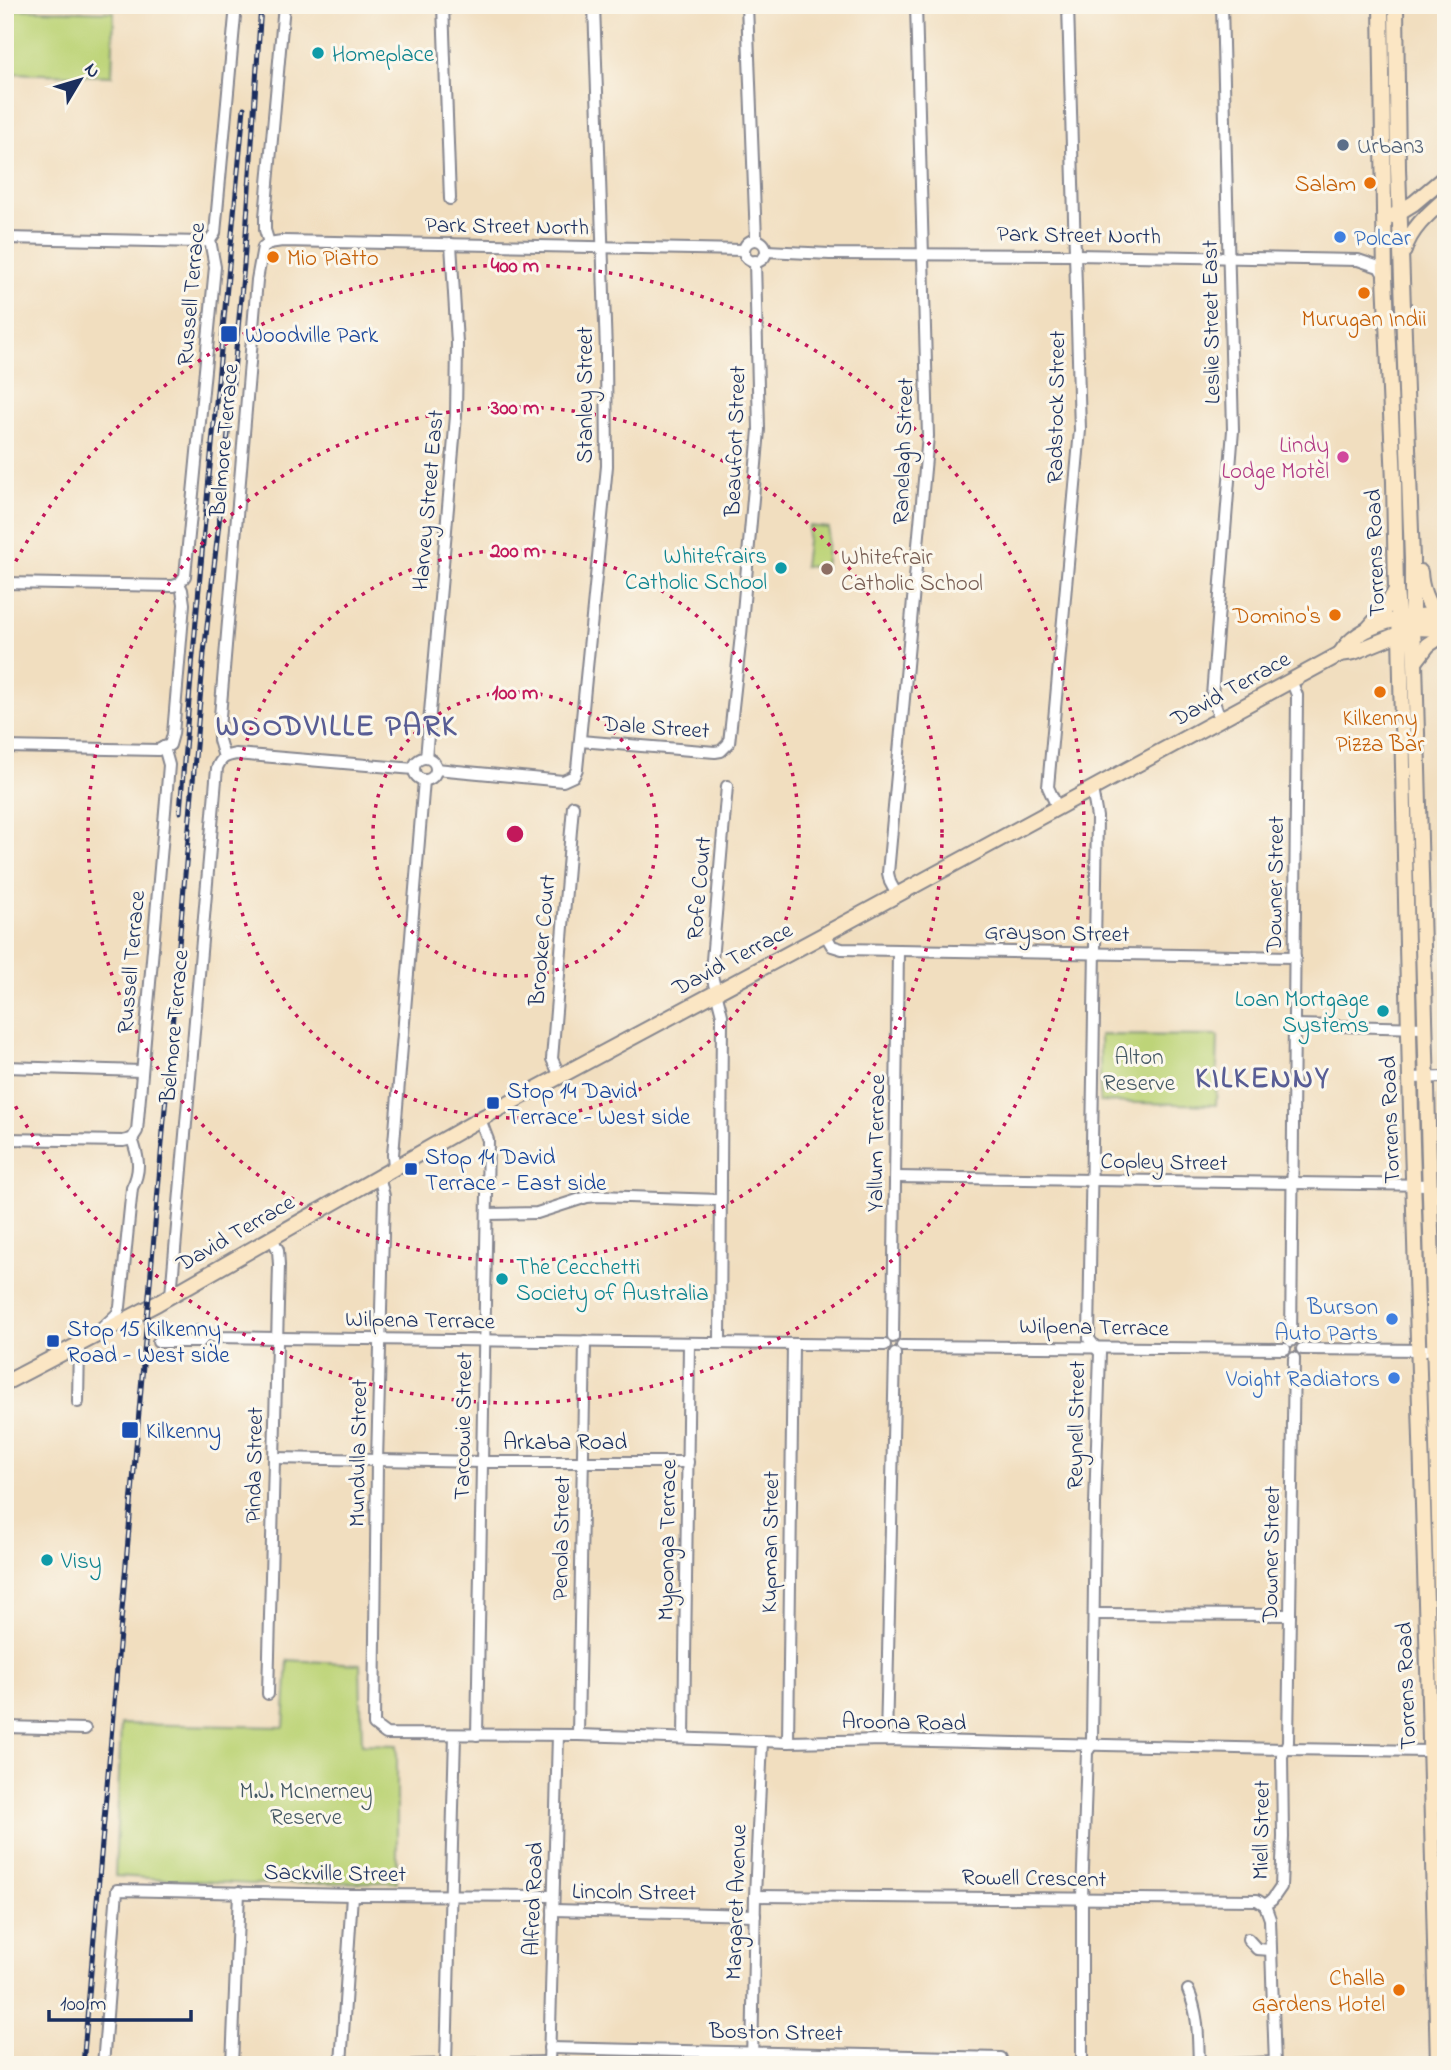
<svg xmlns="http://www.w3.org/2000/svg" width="1451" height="2070" font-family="'Indie Flower',sans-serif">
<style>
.green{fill:#bdd478;stroke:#6c826b;stroke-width:2}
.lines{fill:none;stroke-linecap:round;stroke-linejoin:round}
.minor-casing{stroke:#86868e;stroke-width:14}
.secondary-casing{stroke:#86868e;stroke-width:18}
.minor{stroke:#fff;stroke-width:10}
.secondary{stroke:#fbe6c4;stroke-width:14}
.rail-casing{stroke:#1b2f5e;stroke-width:5}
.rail{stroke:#fbf7ec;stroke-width:2.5;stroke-dasharray:8;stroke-linecap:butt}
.ring{fill:none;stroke:#c2185b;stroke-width:3.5;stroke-dasharray:3.5 7}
.culture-dot{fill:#0f9aa8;stroke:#fbf7ec;stroke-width:2.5}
.service-dot{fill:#5c6f8a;stroke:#fbf7ec;stroke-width:2.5}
.food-dot{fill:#e8710a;stroke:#fbf7ec;stroke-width:2.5}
.shop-dot{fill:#3f7fe0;stroke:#fbf7ec;stroke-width:2.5}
.transit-dot{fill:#1a4fb4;stroke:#fbf7ec;stroke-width:2.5}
.hotel-dot{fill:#d1479c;stroke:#fbf7ec;stroke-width:2.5}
.education-dot{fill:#8d6e63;stroke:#fbf7ec;stroke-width:2.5}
.labels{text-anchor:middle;stroke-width:6;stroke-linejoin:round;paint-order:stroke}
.culture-label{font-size:23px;fill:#0d838f;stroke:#fbf7ec;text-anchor:start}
.service-label{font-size:23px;fill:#4e5e75;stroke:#fbf7ec;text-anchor:start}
.food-label{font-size:23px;fill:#c56008;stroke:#fbf7ec;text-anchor:end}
.street-label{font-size:23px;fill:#1b2f5e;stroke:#fbf7ec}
.shop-label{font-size:23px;fill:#366cbe;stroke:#fbf7ec;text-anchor:end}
.transit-label{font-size:23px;fill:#164399;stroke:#fbf7ec;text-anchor:start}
.hotel-label{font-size:23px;fill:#b23c85;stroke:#fbf7ec;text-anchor:end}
.education-label{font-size:23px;fill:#785e54;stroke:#fbf7ec;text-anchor:start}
.park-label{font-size:23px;fill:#445864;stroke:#fbf7ec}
.district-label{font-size:30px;font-weight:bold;letter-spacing:2px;fill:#585d95;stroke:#fbf7ec}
.centre{fill:#c2185b;stroke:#fbf7ec;stroke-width:3.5}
.ring-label{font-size:21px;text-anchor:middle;font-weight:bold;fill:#c2185b;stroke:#fbf7ec;stroke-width:6;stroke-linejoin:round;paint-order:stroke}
</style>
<rect width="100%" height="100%" fill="#fbf7ec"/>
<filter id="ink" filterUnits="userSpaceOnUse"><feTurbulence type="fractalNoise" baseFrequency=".0143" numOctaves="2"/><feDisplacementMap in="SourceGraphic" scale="14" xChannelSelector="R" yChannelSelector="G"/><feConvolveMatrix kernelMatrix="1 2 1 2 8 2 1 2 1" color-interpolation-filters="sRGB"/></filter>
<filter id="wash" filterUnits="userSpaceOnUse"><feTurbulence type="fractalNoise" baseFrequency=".00686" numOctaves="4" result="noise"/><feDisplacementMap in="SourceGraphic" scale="28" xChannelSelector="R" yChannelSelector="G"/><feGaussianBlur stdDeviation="1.57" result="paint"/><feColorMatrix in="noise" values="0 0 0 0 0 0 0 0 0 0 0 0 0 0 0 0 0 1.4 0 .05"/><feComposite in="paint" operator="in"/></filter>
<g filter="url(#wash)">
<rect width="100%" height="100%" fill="#f1debf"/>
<g class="green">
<path d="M5,9L114,12L112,76L5,73Z"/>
<path d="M809,526L829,528L825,568L804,566Z"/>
<path d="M1100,1035L1218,1036L1216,1105L1100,1102Z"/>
<path d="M288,1660L360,1664L362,1744L397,1745V1882L249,1884L115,1876L121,1724L284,1727Z"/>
</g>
</g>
<g filter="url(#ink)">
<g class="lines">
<defs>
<g id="minor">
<path d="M443,5L450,199"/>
<path d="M747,5L756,240"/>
<path d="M5,238L202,242L210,240"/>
<circle cx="755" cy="251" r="11"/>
<path d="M269,243L282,241L744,250"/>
<path d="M269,243L265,230V217L284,5"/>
<path d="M766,251L830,254L1075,255L1358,260L1379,267L1385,277"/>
<path d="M5,583L173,586L179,584L185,576L215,267L210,240L215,233L236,5"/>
<path d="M1220,719L1212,696L1233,430L1222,5"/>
<path d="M580,741L715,752L721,751L729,743L741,635L759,430L755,261"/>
<path d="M5,747L158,750L164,747"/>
<path d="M164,747L170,745L173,734L184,604L182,590L179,584"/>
<path d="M224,757L219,740V728L257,280L263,247L269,243"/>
<path d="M426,758L456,416L457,343L451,244"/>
<circle cx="425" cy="769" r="11"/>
<path d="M436,769L563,781L574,776L577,769L607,466L606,352L594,5"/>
<path d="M1057,807L1048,787L1080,430L1068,5"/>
<path d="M897,895L890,882L888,873L928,436L916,5"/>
<path d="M825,934L832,946L842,949L1295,957"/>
<path d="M1294,1025L1426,1028"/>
<path d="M5,1067L142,1071"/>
<path d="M560,1076L552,1059L573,806"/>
<path d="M1410,1078L1446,1077"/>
<path d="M5,1139L123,1141L132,1139"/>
<path d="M132,1139L137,1131L168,777L169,765L164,747"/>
<path d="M394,1167L393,1155L424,780"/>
<path d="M379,1176L384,1196L377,1461L374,1725L386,1734L578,1735L788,1742L886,1740L1285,1749L1430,1751"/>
<path d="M896,1177L1431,1185"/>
<path d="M487,1214L537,1213L587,1197L598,1196L720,1200"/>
<path d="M171,1295L217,768C221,758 225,756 236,754L414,769"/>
<path d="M102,1328L117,1314L120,1307L132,1188C141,1170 139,1158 132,1139"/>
<path d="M198,1331L215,1337L277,1338L885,1345"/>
<path d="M893,1337L898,950"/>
<path d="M1291,1341L1297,695L1291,680"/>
<path d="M158,1342H200L207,1334"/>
<path d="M720,1343L722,1015L711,972L727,786"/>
<path d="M902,1346L1285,1349"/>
<path d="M1302,1349L1426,1350"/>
<path d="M78,1402L79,1343"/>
<path d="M275,1458L482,1462H688"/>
<path d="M1094,1614L1290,1615"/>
<path d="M268,1694L279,1265L278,1250L272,1238"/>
<path d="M5,1727L85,1729"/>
<path d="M477,1735L488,1140L480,1119"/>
<path d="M578,1735L585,1341"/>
<path d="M684,1738L689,1343"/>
<path d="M886,1740L895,1354"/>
<path d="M788,1742L793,1344"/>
<path d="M352,1895L341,2064L354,2065"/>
<path d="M755,1896L1257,1900L1265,1905L1270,1919L1275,2065"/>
<path d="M1265,1905L1272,1900L1281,1887L1283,1837L1282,1756L1288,1742L1294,1358"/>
<path d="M553,1910L755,1915"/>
<path d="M1248,1939L1257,1949L1271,1950"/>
<path d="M1188,1990C1199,2014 1198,2038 1199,2065"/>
<path d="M549,2048L1001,2058"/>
<path d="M446,2063L455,1735"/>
<path d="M103,2065L117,1890L352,1895L553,1896"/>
<path d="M232,2065L239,1892"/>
<path d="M413,2065L549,2062"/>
<path d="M549,2065L558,1735"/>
<path d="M752,2065L755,1896L762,1741"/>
<path d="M1082,2065V1898L1087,1752L1091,1746L1092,1739L1095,1504L1100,1353L1089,1339L1097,817L1092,789"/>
<path d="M1211,2065L1275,2062"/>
</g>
<g id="secondary">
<path d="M1381,5L1385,277L1394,482L1396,590L1400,633L1410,1078L1429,1701L1438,2065"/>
<path d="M1396,5L1398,168L1412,559V616L1415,662L1446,1765"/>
<path d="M1393,216L1414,203L1446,176"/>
<path d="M1404,251C1410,229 1429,213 1446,198"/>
<path d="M1420,572C1421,589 1426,601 1436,615"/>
<path d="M1368,629L1383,612L1396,590"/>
<path d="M1340,654C1360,621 1411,614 1446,615"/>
<path d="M1415,662L1428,645L1446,633"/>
<path d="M5,1383L158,1303L480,1119L825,934L1340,654L1354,652L1413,628L1446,629"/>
</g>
</defs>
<use href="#minor" class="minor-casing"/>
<use href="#secondary" class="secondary-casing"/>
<use href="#minor" class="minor"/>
<use href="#secondary" class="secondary"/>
<defs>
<g id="rail">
<path d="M180,812C198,577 222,343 244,108"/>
<path d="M83,2065L204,653L222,497L244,265L261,5"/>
</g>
</defs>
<use href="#rail" class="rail-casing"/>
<use href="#rail" class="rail"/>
</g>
</g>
<g class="ring">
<circle cx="515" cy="834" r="142"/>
<circle cx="515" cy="834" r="284"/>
<circle cx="515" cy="834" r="427"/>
<path d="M6 580A569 569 0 1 1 6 1088"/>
</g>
<g class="culture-dot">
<circle cx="318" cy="53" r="7"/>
<circle cx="781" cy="568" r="7"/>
<circle cx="1383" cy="1011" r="7"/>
<circle cx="502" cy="1279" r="7"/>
<circle cx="47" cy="1560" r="7"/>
</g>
<circle class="service-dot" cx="1343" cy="145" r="7"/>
<g class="food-dot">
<circle cx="1370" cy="183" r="7"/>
<circle cx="273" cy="257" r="7"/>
<circle cx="1364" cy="293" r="7"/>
<circle cx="1335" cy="615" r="7"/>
<circle cx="1380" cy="692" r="7"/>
<circle cx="1399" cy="1990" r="7"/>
</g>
<g class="shop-dot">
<circle cx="1340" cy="237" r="7"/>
<circle cx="1392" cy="1319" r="7"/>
<circle cx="1394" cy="1378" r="7"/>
</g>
<g class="transit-dot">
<rect x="220" y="325" width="18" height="18" rx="3.5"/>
<rect x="486" y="1096" width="14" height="14" rx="3.5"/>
<rect x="404" y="1162" width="14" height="14" rx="3.5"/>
<rect x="46" y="1334" width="14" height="14" rx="3.5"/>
<rect x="121" y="1421" width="18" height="18" rx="3.5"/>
</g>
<circle class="hotel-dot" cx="1343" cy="457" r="7"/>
<circle class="education-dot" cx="827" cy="569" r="7"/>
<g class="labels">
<g class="culture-label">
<text x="332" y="61">Homeplace</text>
<text x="767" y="563" text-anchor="end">Whitefrairs<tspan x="767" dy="26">Catholic School</tspan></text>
<text x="1369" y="1006" text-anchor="end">Loan Mortgage<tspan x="1369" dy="26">Systems</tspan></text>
<text x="516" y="1274">The Cecchetti<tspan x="516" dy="26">Society of Australia</tspan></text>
<text x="61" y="1568">Visy</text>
</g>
<g class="service-label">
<text x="1357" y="153">Urban3</text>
</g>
<g class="food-label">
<text x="1356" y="191">Salam</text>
<text x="287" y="265" text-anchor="start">Mio Piatto</text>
<text x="1364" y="326" text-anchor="middle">Murugan Indii</text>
<text x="1321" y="623">Domino's</text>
<text x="1380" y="725" text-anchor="middle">Kilkenny<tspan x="1380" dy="26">Pizza Bar</tspan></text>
<text x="1385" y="1985">Challa<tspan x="1385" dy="26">Gardens Hotel</tspan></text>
</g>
<g class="street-label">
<text transform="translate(507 225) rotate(1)" y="8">Park Street North</text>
<text transform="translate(1079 234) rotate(1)" y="8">Park Street North</text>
<text transform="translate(190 294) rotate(-85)" y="8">Russell Terrace</text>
<text transform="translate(1210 322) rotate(-91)" y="8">Leslie Street East</text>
<text transform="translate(584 395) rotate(-90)" y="8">Stanley Street</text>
<text transform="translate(1055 407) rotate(-89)" y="8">Radstock Street</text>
<text transform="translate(223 440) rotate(-85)" y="8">Belmore Terrace</text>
<text transform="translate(734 441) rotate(-88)" y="8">Beaufort Street</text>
<text transform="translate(902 451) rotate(-88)" y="8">Ranelagh Street</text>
<text transform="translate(427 500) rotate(-85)" y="8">Harvey Street East</text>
<text transform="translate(1374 553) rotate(-92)" y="8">Torrens Road</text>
<text transform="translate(1230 688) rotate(-29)" y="8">David Terrace</text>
<text transform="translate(656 726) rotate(4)" y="8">Dale Street</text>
<text transform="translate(1274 884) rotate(-89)" y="8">Downer Street</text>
<text transform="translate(698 888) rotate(-85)" y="8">Rofe Court</text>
<text transform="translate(1057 932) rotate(1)" y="8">Grayson Street</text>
<text transform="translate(541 940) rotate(-85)" y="8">Brooker Court</text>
<text transform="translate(732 958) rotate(-28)" y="8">David Terrace</text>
<text transform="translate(130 962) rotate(-85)" y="8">Russell Terrace</text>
<text transform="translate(173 1026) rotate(-85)" y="8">Belmore Terrace</text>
<text transform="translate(1389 1120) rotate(-92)" y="8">Torrens Road</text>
<text transform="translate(875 1143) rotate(-89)" y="8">Yallum Terrace</text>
<text transform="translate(1164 1161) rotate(1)" y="8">Copley Street</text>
<text transform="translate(235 1232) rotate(-30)" y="8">David Terrace</text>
<text transform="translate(420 1319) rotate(1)" y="8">Wilpena Terrace</text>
<text transform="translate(1094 1326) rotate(1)" y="8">Wilpena Terrace</text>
<text transform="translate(1075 1425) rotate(-89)" y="8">Reynell Street</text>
<text transform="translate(462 1426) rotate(-89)" y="8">Tarcowie Street</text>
<text x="565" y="1449">Arkaba Road</text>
<text transform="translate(357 1453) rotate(-89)" y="8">Mundulla Street</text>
<text transform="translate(253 1465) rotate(-89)" y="8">Pinda Street</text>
<text transform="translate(560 1538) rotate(-89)" y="8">Penola Street</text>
<text transform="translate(666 1540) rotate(-89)" y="8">Myponga Terrace</text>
<text transform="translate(769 1542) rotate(-89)" y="8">Kupman Street</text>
<text transform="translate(1270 1554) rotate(-89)" y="8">Downer Street</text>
<text transform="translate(1405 1686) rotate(-92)" y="8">Torrens Road</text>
<text transform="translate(904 1721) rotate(1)" y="8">Aroona Road</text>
<text transform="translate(1260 1830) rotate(-89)" y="8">Miell Street</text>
<text transform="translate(335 1872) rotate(1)" y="8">Sackville Street</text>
<text transform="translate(1034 1877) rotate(1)" y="8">Rowell Crescent</text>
<text transform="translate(634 1891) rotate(1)" y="8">Lincoln Street</text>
<text transform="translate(532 1899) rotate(-88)" y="8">Alfred Road</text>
<text transform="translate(735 1902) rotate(-88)" y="8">Margaret Avenue</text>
<text transform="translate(776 2031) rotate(1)" y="8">Boston Street</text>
</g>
<g class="shop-label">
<text x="1354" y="245" text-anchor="start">Polcar</text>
<text x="1378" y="1314">Burson<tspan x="1378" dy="26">Auto Parts</tspan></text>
<text x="1380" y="1386">Voight Radiators</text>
</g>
<g class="transit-label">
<text x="245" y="342">Woodville Park</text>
<text x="507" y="1098">Stop 14 David<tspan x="507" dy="26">Terrace - West side</tspan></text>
<text x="425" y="1164">Stop 14 David<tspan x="425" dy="26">Terrace - East side</tspan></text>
<text x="67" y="1336">Stop 15 Kilkenny<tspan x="67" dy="26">Road - West side</tspan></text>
<text x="146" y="1438">Kilkenny</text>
</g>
<g class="hotel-label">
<text x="1329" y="452">Lindy<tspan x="1329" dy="26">Lodge Motel</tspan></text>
</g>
<g class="education-label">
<text x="841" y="564">Whitefrair<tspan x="841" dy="26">Catholic School</tspan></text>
</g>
<g class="park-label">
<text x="1139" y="1064">Alton<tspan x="1139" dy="26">Reserve</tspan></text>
<text x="306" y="1798">M.J. McInerney<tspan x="306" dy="26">Reserve</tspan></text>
</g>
<g class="district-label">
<text x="337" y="735">WOODVILLE PARK</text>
<text x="1263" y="1087">KILKENNY</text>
</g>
</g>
<circle cx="515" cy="834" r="10" class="centre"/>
<g class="ring-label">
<text x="515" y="272">400 m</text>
<text x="515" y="414">300 m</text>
<text x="515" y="557">200 m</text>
<text x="515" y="699">100 m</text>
</g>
<rect width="1451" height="2070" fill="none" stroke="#fbf7ec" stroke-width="28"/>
<g transform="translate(80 80) rotate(52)" stroke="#fbf7ec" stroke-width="5" paint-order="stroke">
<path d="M0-5L12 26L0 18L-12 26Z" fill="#1b2f5e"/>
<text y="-10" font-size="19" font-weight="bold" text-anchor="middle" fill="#1b2f5e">N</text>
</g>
<path d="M49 2010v10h142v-10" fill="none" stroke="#1b2f5e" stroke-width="3.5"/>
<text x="60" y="2010" font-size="21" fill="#1b2f5e" stroke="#fbf7ec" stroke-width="5" paint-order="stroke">100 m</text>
</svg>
